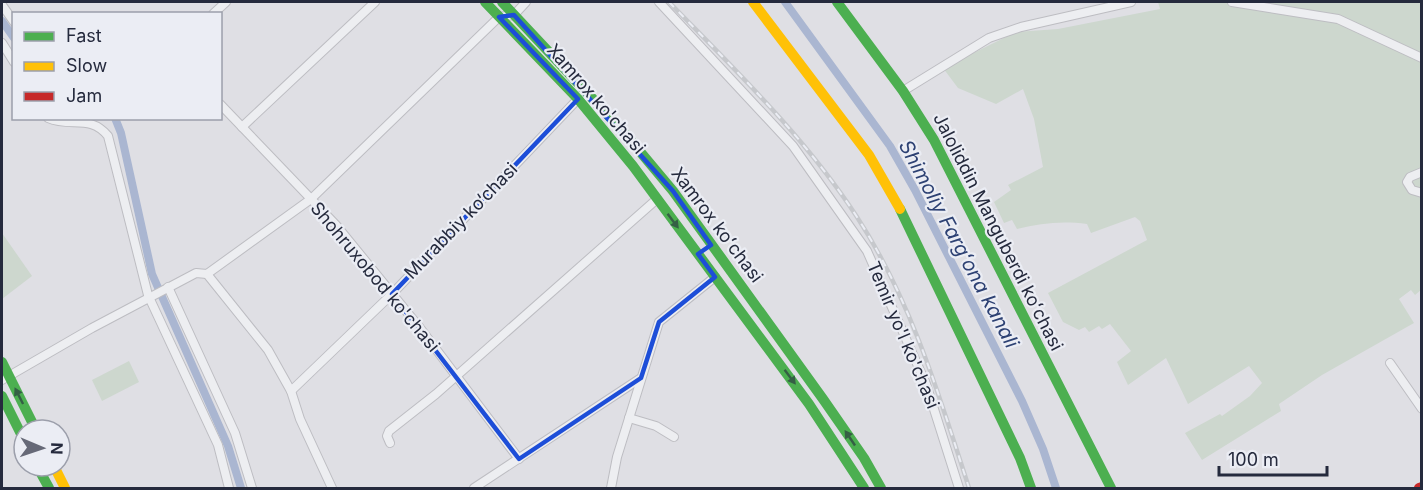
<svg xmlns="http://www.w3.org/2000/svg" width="1423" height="490" font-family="Inter,sans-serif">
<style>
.green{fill:#cdd7ce}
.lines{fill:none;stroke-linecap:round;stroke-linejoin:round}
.canal{stroke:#aab6d1;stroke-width:8}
.street-casing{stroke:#bdbdc2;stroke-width:10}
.street{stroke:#edeef1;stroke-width:8}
.fast{stroke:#4caf50;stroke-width:10}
.slow{stroke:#ffc107;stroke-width:10}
.jam{stroke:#c62828;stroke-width:10}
.rail-casing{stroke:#c6c8cc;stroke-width:4.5}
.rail{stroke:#ebedf4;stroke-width:2;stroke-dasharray:7;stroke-linecap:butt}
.oneway{fill:#355f45}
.marked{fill:none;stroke:#1d4ed8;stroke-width:4.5;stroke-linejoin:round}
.labels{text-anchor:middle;stroke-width:4.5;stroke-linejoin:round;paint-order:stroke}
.street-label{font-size:18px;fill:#252a3d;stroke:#ebedf4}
.water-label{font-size:20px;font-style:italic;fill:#2d4173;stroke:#ebedf4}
</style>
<rect width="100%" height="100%" fill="#dfdfe4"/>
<g class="green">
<path d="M1158,2H1421V290L1415,295L1411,290L1399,299L1414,323L1322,375L1279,404L1281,411L1202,460L1185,433L1220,414L1222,416L1250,396L1262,383L1249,366L1188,404L1166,358L1128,385L1117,362L1131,351L1110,324L1102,329L1099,326L1089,332L1085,327L1079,330L1063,322L1048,293L1147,240L1140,221L1135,217L1091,233L1087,224C1062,221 1041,223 1017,229L1012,220L1004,223L994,202L1011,190L1008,185L1043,167L1034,119L1023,89L996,104L958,88L943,68L1016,32L1058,29L1160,9Z"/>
<path d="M2,233L32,276L2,299Z"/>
<path d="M129,361L139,382L102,401L92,380Z"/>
</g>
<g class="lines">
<g class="canal">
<path d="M785,2L890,146L915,190L1022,401L1043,449L1056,488"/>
<path d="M2,21L14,38"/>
<path d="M115,118L121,133L152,274L228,446L241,488"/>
</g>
<defs>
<g id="street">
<path d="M659,2L793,146L867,251L926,384L959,488"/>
<path d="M1232,2L1338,19L1422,58"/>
<path d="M2,5L14,22"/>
<path d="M213,14L226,2"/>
<path d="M2,43L14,62"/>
<path d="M903,91L989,38L1021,27L1131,2"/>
<path d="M220,104L336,225L420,328L519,459"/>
<path d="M48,118C71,128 90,114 108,136L148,295L218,445L229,488"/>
<path d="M242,127L375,2"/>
<path d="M1422,172L1410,177L1407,182L1412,190L1422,193"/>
<path d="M207,274L311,199L499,17L514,15L526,2"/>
<path d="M207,274L268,350L291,391L300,419L332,488"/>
<path d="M168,287L235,433L252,488"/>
<path d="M1390,363L1422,409"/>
<path d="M2,380L92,328L196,273L207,274"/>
<path d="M291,391L392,294L578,99"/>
<path d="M629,418L656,426L674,437"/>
<path d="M390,443L387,436L389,431L436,394L657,199"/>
<path d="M474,488L641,378"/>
<path d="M611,488L617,457L659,322L715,277"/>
</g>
</defs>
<use href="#street" class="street-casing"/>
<use href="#street" class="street"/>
<g class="fast">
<path d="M485,2L578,99L633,166L809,404L864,488"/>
<path d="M502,2L622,130L673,191L823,399L864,458L881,488"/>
<path d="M837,2L903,91L934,140L1111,488"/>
<path d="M900,209L1020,458L1031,488"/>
<path d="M2,362L36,430"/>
<path d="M2,396L24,440"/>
<path d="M37,466L49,488"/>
</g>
<g class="slow">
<path d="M753,2L869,155L900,209"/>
<path d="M54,466L65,488"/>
</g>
<path class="jam" d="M1419,488L1422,487"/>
<defs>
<path id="rail" d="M669,2C735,70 805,137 857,217C911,300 939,395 969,488"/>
</defs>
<use href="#rail" class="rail-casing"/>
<use href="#rail" class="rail"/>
</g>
<defs><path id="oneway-solid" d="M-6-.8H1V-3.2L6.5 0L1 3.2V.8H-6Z" transform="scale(1.5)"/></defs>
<g class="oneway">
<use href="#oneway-solid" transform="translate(673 221) rotate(53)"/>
<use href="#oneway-solid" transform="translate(790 377) rotate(53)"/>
<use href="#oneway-solid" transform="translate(19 396) rotate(-117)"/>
<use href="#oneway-solid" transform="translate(850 438) rotate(-124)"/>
</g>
<path class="marked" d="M514,15L673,191L711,245L698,254L715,277L659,322L641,378L519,459L392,294L578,99L499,17Z"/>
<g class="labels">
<g class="street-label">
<text transform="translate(596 99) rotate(49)" y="6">Xamrox ko'chasi</text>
<text transform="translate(461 221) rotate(-46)" y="6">Murabbiy ko‘chasi</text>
<text transform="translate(717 225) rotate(53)" y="6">Xamrox koʻchasi</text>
<text transform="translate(998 232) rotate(63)" y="6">Jaloliddin Manguberdi koʻchasi</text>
<text transform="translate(375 277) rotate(50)" y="6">Shohruxobod ko'chasi</text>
<text transform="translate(903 335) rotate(67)" y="6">Temir yo'l ko'chasi</text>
</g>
<g class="water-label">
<text transform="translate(959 244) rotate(62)" y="7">Shimoliy Fargʻona kanali</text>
</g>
</g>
<rect width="1423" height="490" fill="none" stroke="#252a3d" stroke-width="6"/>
<rect x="12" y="12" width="210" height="108" fill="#ebedf4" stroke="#9c9fab" stroke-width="1.5"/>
<rect x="24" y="32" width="30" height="9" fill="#4caf50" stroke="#9c9fab" stroke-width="1.5"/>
<text x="66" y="42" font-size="18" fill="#252a3d">Fast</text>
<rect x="24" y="62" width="30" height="9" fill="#ffc107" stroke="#9c9fab" stroke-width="1.5"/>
<text x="66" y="72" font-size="18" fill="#252a3d">Slow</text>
<rect x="24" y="92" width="30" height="9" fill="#c62828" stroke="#9c9fab" stroke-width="1.5"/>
<text x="66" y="102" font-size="18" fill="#252a3d">Jam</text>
<g transform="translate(42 448) rotate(92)"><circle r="28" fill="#ebedf4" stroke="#9c9fab" stroke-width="1.5"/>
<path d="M0-4.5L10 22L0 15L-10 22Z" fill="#666977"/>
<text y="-9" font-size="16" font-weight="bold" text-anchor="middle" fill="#252a3d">N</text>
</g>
<path d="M1219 466v9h108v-9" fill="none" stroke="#252a3d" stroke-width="3"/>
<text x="1228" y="466" font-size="18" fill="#252a3d" stroke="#ebedf4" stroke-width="4.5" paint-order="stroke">100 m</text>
</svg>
